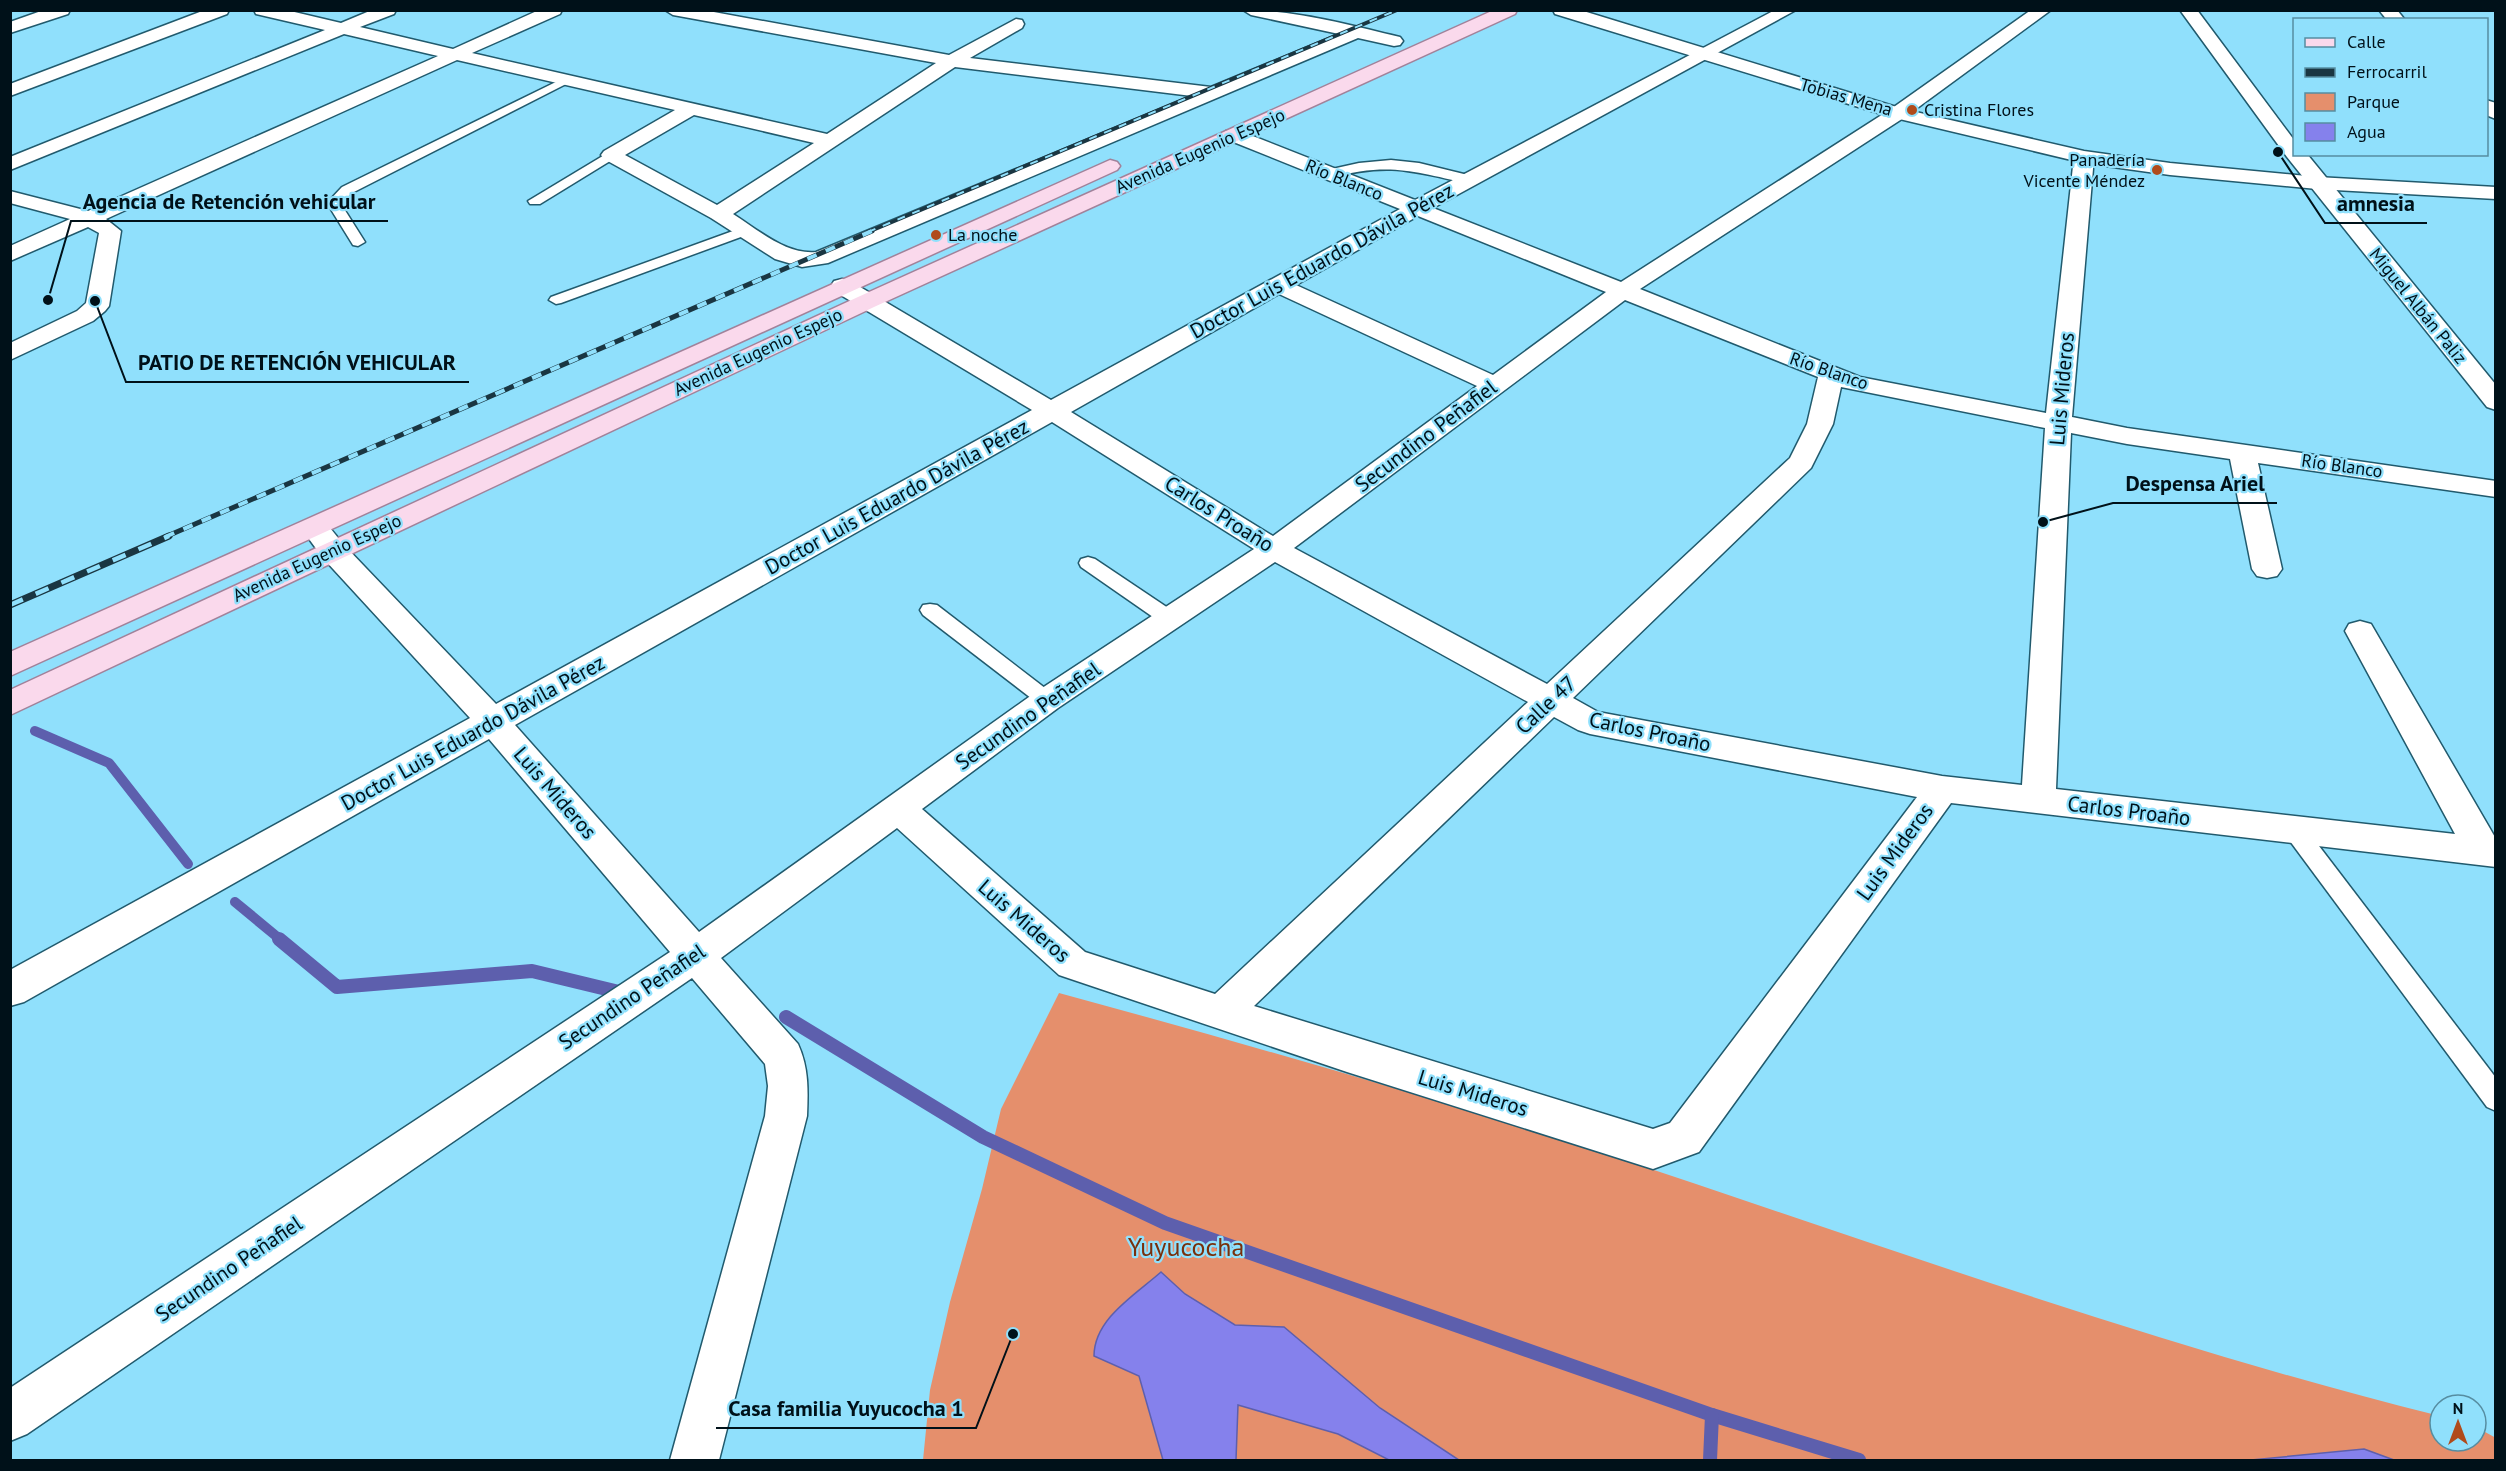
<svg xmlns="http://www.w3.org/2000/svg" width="2506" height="1471" font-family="'PT Sans',sans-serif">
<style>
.green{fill:#e58f6c}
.water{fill:#8581ec;stroke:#5d5fad;stroke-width:1.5}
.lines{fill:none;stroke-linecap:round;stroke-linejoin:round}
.stream-far1{stroke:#5d5fad;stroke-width:10}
.stream{stroke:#5d5fad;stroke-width:14}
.lane-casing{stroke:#215a6d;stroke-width:3}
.street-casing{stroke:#215a6d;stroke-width:3}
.secondary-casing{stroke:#215a6d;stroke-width:3}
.primary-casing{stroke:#a1829a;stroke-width:3}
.lane{fill:#fff;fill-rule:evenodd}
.street{fill:#fff;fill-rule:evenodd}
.secondary{fill:#fff;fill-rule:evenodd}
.primary{fill:#fad9ec;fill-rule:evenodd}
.rail-far2-casing{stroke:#1a3642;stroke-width:4}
.rail-far1-casing{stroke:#1a3642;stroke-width:5}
.rail-casing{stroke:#1a3642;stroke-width:7}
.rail-far2{stroke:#90e0fc;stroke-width:2;stroke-dasharray:8;stroke-linecap:butt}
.rail-far1{stroke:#90e0fc;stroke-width:4;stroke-dasharray:10;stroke-linecap:butt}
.rail{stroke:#90e0fc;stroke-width:4.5;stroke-dasharray:14;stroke-linecap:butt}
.poi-dot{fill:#b04b1b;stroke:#90e0fc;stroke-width:2}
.labels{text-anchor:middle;stroke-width:4.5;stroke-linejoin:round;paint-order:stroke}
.far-street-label{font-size:18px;fill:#001119;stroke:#90e0fc}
.far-poi-label{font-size:18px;fill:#001119;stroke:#90e0fc;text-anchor:start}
.street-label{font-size:21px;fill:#001119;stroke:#90e0fc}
.near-park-label{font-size:26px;fill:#79300c;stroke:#90e0fc}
.leader{fill:none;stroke:#001119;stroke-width:2}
.callout-dot{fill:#001119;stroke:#90e0fc;stroke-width:2}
.callout-label{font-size:22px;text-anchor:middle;font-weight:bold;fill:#001119;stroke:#90e0fc;stroke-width:4.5;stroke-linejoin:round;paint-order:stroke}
</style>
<rect width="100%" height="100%" fill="#90e0fc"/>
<path class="green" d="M1059,993C1243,1043 1427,1096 1609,1155C1884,1246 2158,1346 2440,1416V1441H2476V1427L2496,1438L2495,1460H923L930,1390L950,1302L982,1189L1001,1109Z"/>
<g class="water">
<path d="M1161,1272L1185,1294L1235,1325L1284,1327L1380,1408L1459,1460H1389L1338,1434L1238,1405L1236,1460H1163L1139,1376L1094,1356C1094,1319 1135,1295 1161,1272Z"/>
<path d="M2364,1449L2394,1460H2251Z"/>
</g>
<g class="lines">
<g class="stream-far1">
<path d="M35,731L109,763L188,864"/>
<path d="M235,902L281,940"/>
</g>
<g class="stream">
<path d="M279,939L337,987L532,971L619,992"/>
<path d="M786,1017L983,1137L1165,1223L1712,1415L1859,1460"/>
<path d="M1710,1460L1712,1415"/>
</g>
<defs>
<g id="lane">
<path d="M564,78L570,81L568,83L352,193L341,204L365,242L358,246L353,245L327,203L342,187Z"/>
<path d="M611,151L615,152L617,155L615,158L540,204H530L528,201Z"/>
<path d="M1391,160L1419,163L1476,177L1478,180L1471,184C1410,171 1391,162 1328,178L1322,174L1323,171L1359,163Z"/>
<path d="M744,227L749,228L751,231L749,234L561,303L556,304L549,300L551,297Z"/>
<path d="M1088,557L1095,559L1177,614L1180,619L1177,624L1170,626L1163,624L1081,567L1079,563L1081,559Z"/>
<path d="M930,604L937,605L1054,695L1057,700L1054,705L1047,707L1040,705L923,615L920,610L923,605Z"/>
<path d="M2295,822L2303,825L2496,1078V1111L2487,1107L2287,837L2284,831L2287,825Z"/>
</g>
<g id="street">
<path d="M44,10H70L68,14L10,33V22Z"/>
<path d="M205,10H229L227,14L10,96V84Z"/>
<path d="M254,10H286L341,23L372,10H396L394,14L360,27L453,49L539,10H562L560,14L472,53L827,134L936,63L673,15L665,10H703L949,55L1016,19L1022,20L1024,24L1022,28L970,58L1211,87L1339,34L1251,15L1243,10C1296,10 1349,25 1400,37L1403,41L1400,45L1394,46L1358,38L828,263L802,267L775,259L711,218L604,159L601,155L604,151L675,110L457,60L106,219L121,231L109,306L105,311L93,321L10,360V343L77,311L86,303L99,233L88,227L10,261V246L70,219L10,203V191L88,211L438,56L344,34L10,170V157L325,30L256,14ZM955,67L1192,96L816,252C786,255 757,229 733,214ZM694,115L814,143L717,205L625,155Z"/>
<path d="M1775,10H1796L1433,208L1621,282L1891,109L2031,10H2051L1905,117L1640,289L1860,377L2046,413L2074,157L2077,153H2091L2094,157L2072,417L2127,428L2496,481V497L2258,463L2282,569L2277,576L2267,578L2257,576L2252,569L2230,459L2127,444L2071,433L2056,789L2455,834L2345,631L2349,624L2360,621L2371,624L2496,839V867L1951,803L1699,1152L1653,1169L1347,1072L1059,975L897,828L721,958L798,1044C809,1068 808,1091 807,1116L719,1460H670L765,1116L768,1086L765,1064L692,978L27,1434L10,1441V1388L670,952L489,739L24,1002L10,1006V970L470,718L323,558L301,528L305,522C325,516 331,530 343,544L496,704L1032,410L834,291L831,286L834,281L842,279L850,281L1051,400L1400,209L1226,139L1223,135L1226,131H1240L1415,200ZM1418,216L1606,292L1493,375L1296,285ZM1279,294L1477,386L1273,536L1071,412ZM1625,300L1818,377L1807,424L1790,458L1547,684L1294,548ZM1841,387L2045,428L2022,785L1942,776L1598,712L1573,698L1811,468L1833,424ZM1052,422L1254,549L1036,692L699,932L515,725ZM1275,562L1528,702L1215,994L1085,952L922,809L1058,708ZM1554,717L1578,730L1590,734L1917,797L1670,1123L1653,1129L1254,1006Z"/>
<path d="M2180,10H2197L2294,140V154H2307L2496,385V410L2487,407L2287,157Z"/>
<path d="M2379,10H2397L2405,20H2387Z"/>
<path d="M2486,100L2496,103V119L2486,115Z"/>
</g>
<path id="secondary" d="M1553,10H1580L1903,109L2084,151L2170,163L2317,177L2496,187V199L2317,189L2170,175L2084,163L1891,117L1555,14Z"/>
<g id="primary">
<path d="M1494,10H1517L1515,14L874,307L10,715V690L858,297Z"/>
<path d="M1110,160L1117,162L1120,166L1117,170L10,676V652Z"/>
</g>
</defs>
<use href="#lane" class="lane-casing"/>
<use href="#street" class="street-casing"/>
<use href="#secondary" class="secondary-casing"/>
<use href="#primary" class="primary-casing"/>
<use href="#lane" class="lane"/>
<use href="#street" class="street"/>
<use href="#secondary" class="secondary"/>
<use href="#primary" class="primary"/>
<defs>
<path id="rail-far2" d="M868,232L1397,10"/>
<path id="rail-far1" d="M165,537L872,231"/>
<path id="rail" d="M10,605L169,536"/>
</defs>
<use href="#rail-far2" class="rail-far2-casing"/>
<use href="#rail-far1" class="rail-far1-casing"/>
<use href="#rail" class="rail-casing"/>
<use href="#rail-far2" class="rail-far2"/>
<use href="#rail-far1" class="rail-far1"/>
<use href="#rail" class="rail"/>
</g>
<g class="poi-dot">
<circle cx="1912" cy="110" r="6"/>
<circle cx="2157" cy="170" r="6"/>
<circle cx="936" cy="235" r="6"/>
</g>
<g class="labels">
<g class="far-street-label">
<text transform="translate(1846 97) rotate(16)" y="6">Tobias Mena</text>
<text transform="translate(1200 151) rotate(-24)" y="6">Avenida Eugenio Espejo</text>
<text transform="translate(1344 180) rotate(22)" y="6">Río Blanco</text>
<text transform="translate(2418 306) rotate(51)" y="6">Miguel Albán Paliz</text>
<text transform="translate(758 352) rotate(-25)" y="6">Avenida Eugenio Espejo</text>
<text transform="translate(1829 371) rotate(19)" y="6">Río Blanco</text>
<text transform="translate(2342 466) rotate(8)" y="6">Río Blanco</text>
<text transform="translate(317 558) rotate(-25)" y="6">Avenida Eugenio Espejo</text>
</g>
<g class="far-poi-label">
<text x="1924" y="116">Cristina Flores</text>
<text x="2145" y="166" text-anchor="end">Panadería<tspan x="2145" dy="21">Vicente Méndez</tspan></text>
<text x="948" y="241">La noche</text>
</g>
<g class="street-label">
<text transform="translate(1322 261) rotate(-29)" y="7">Doctor Luis Eduardo Dávila Pérez</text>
<text transform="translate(2062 389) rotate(-85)" y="7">Luis Mideros</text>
<text transform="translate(1426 436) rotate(-37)" y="7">Secundino Peñafiel</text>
<text transform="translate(897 497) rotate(-29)" y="7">Doctor Luis Eduardo Dávila Pérez</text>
<text transform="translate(1219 514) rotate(32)" y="7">Carlos Proaño</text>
<text transform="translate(1546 705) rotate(-43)" y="7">Calle 47</text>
<text transform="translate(1028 716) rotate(-35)" y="7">Secundino Peñafiel</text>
<text transform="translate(1650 732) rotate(12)" y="7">Carlos Proaño</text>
<text transform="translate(473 733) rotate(-29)" y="7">Doctor Luis Eduardo Dávila Pérez</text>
<text transform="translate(555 793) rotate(49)" y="7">Luis Mideros</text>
<text transform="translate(2129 811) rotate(7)" y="7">Carlos Proaño</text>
<text transform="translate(1895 852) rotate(-54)" y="7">Luis Mideros</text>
<text transform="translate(1024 921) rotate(41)" y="7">Luis Mideros</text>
<text transform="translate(632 997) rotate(-34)" y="7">Secundino Peñafiel</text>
<text transform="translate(1473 1093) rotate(17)" y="7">Luis Mideros</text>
<text transform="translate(229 1269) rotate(-34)" y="7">Secundino Peñafiel</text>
</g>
<g class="near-park-label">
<text x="1186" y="1256">Yuyucocha</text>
</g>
</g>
<path class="leader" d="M48 300L71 221H388M2278 152L2325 223H2427M95 301L126 382H469M2043 522L2113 503H2277M1013 1334L976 1428H716"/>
<g class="callout-dot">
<circle cx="48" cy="300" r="6"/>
<circle cx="2278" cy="152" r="6"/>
<circle cx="95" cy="301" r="6"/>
<circle cx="2043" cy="522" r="6"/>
<circle cx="1013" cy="1334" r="6"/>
</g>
<g class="callout-label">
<text x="229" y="209">Agencia de Retención vehicular</text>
<text x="2376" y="211">amnesia</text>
<text x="297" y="370">PATIO DE RETENCIÓN VEHICULAR</text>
<text x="2195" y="491">Despensa Ariel</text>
<text x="846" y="1416">Casa familia Yuyucocha 1</text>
</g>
<rect width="2506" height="1471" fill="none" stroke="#001119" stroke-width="24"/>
<rect x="2293" y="18" width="195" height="138" fill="#90e0fc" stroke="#568da1" stroke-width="1.5"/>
<rect x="2305" y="38" width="30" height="9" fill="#fad9ec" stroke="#568da1" stroke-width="1.5"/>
<text x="2347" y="48" font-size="18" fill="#001119">Calle</text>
<rect x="2305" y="68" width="30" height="9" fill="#1a3642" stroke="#568da1" stroke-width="1.5"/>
<text x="2347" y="78" font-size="18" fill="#001119">Ferrocarril</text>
<rect x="2305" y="93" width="30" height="18" fill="#e58f6c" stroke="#568da1" stroke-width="1.5"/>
<text x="2347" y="108" font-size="18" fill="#001119">Parque</text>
<rect x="2305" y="123" width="30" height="18" fill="#8581ec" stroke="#568da1" stroke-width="1.5"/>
<text x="2347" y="138" font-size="18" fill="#001119">Agua</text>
<g transform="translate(2458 1423)"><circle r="28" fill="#90e0fc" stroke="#568da1" stroke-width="1.5"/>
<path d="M0-4.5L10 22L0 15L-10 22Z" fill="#b04b1b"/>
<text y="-9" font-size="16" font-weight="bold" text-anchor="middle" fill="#001119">N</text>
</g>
</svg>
